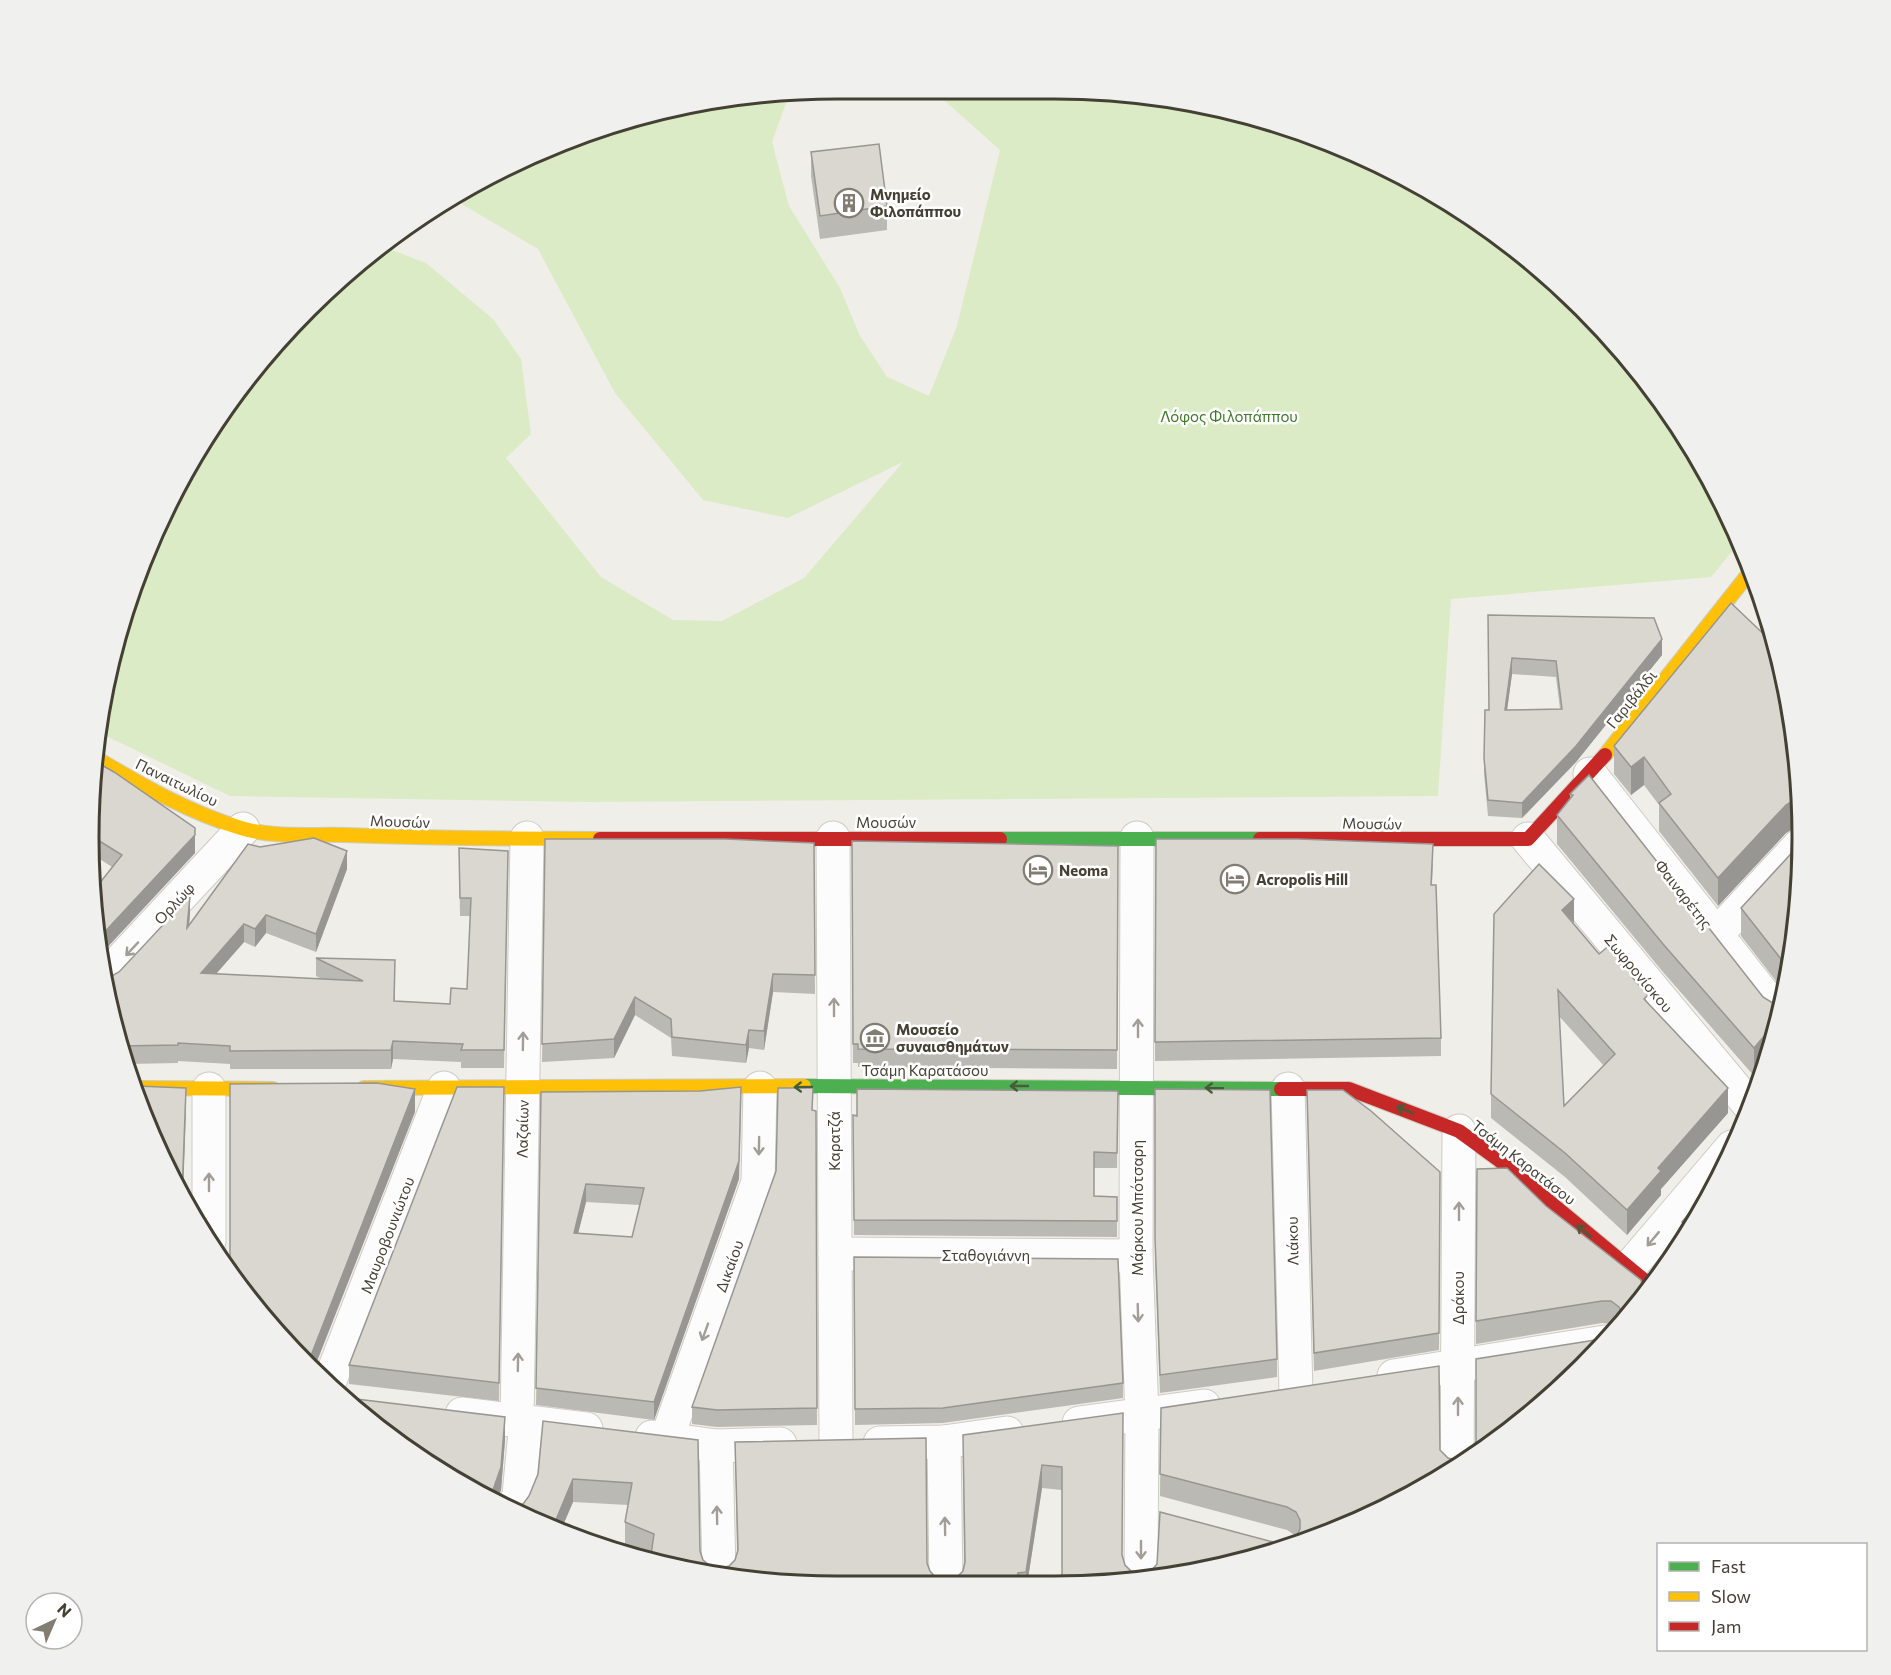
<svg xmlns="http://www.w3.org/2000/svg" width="1891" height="1675" font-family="Commissioner,sans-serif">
<rect width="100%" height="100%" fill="#f0eee8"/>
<!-- green -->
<path fill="#daebc6" d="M917 89 1102 90 1199 103 1295 128 1428 189 1548 275 1648 381 1725 506 1739 543 1711 577 1451 599 1438 796 589 802 230 796 100 733 103 692 146 551 243 382 344 274 384 247 426 263 493 319 521 359 531 434 506 458 601 577 673 620 722 621 804 578 903 462 788 518 703 500 615 393 538 249 455 200 506 166 644 114 792 95 787 100 772 142 789 206 840 288 859 334 887 377 929 396 957 326 1000 150 936 93Z"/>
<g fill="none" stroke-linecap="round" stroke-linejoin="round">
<!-- street casing -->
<g stroke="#cecbc5" stroke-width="35">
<g id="street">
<path d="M1590 774 1778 1013"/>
<path d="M833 838 836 1443"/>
<path d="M1137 838 1136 1256 1142 1415 1141 1578"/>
<path d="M1528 839 1750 1106"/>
<path d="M1716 935 1799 846"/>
<path d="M105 977 243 829"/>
<path d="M209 1089V1241"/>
<path d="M1288 1089 1296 1393"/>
<path d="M835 1254 1136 1256"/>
<path d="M1629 1268 1732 1147"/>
<path d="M1394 1376 1605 1342"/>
<path d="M329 1383 444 1088"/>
<path d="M462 1414 586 1429"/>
<path d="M517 1420 527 838"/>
<path d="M1079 1423 1204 1406"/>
<path d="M652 1437 716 1446 780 1444"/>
<path d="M667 1438 758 1182 760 1088"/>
<path d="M944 1442 946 1585"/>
<path d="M880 1443 944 1442 1007 1433"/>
<path d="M716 1446 719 1573"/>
<path d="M1457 1464 1459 1131"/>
<path d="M512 1511 519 1495 526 1421"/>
</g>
</g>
<!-- fast casing -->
<g stroke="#cfccbf" stroke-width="16">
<g id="fast">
<path d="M1000 839H1260"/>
<path d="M804 1086 1281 1089"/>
</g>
</g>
<!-- slow casing -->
<g stroke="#cfccbf" stroke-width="16">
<g id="slow">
<path d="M1605 755 1750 572"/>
<path d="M98 759C143 786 190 813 241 828 273 838 312 834 345 835 430 838 515 839 600 839"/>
<path d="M142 1088 273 1089"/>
<path d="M364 1088 804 1086"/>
</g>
</g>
<!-- jam casing -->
<g stroke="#cfccbf" stroke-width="16">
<g id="jam">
<path d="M600 839H1000"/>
<path d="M1260 839H1528L1605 755"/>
<path d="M1281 1089H1349L1459 1131 1499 1160 1650 1285"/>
</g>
</g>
<!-- street -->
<use href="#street" stroke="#fdfcfc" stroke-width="33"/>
<!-- fast -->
<use href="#fast" stroke="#4caf50" stroke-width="14"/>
<!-- slow -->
<use href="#slow" stroke="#ffc107" stroke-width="14"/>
<!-- jam -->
<use href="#jam" stroke="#c62828" stroke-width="14"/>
</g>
<!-- wall -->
<g fill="#bbb9b3" fill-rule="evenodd">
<path d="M811 152 887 206V230L820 239 811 176Z"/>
<path d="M1757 592 1766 613 1757 604Z"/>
<path d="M1488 615 1662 655 1576 762 1522 818 1488 816 1484 774 1485 710H1489ZM1512 674 1556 677 1560 709 1507 710Z"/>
<path d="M1614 746 1801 788 1800 828H1794L1786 833 1718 906 1659 831V805L1644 785 1631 795 1614 774Z"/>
<path d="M98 763 195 846V853L101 954 91 894 112 867 92 854Z"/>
<path d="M1589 775 1767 1061 1754 1076 1663 972 1557 844V815L1570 799V794Z"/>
<path d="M545 839 814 843 815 994 773 992 764 1050 749 1048 746 1063 672 1056 671 1038 635 1015 614 1058 542 1062Z"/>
<path d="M852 841 1118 846 1117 1069 858 1067V1063H853Z"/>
<path d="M459 848 508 851 504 1068H461V1062L393 1059 391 1069H230V1064L178 1061V1063L128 1064 114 1032 110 977 119 972 190 914 189 926 347 869 316 952 266 933 255 947 244 942 216 974 321 979 316 976V958L395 960V1001L450 1004 467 989 471 916H460Z"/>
<path d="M1433 863 1432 885 1441 1038V1056L1155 1061V1042Z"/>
<path d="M1741 908 1796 935 1783 990 1741 936Z"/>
<path d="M1573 923 1599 954 1636 981 1648 1003 1728 1113 1661 1189V1195L1627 1235 1565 1177 1491 1118V1094ZM1559 1016 1604 1066 1564 1106Z"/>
<path d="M504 1087 499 1401 349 1384V1365Z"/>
<path d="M1155 1089 1277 1359V1377L1160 1393 1155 1256Z"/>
<path d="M1307 1090 1440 1172 1439 1350 1314 1371Z"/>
<path d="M1118 1091 1117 1168H1094V1196L1117 1197V1237L854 1235 853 1115Z"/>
<path d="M541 1092 739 1179 654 1420 536 1405ZM586 1202 640 1205 632 1237 578 1233Z"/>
<path d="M813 1110 816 1111 817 1425 717 1427 692 1424V1407Z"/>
<path d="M1546 1206 1643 1295 1618 1329 1611 1324 1602 1323 1476 1344V1321Z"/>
<path d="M1702 1212 1682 1240V1222Z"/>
<path d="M854 1257 1123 1383V1398L943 1423 855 1425Z"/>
<path d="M1608 1338 1510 1432 1385 1509 1248 1561 1102 1585 1062 1490 1042 1488 1027 1585H788L651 1556 625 1545V1522L628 1505 573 1502 561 1530 507 1509 348 1398 505 1440 501 1490 497 1500 505 1506 513 1507 523 1504 529 1496 538 1474 698 1440 700 1551 703 1560 710 1566 719 1569 729 1566 735 1560 737 1552 735 1442 927 1563 930 1571 936 1578 946 1581 956 1578 963 1571 964 1563 963 1435 1123 1413 1122 1556 1125 1565 1131 1571 1140 1574 1277 1543H1286L1295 1539 1296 1536 1287 1530 1160 1496 1161 1408 1440 1450 1448 1458 1456 1460 1466 1458Z"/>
</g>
<!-- shaded-wall -->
<g fill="#989692">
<path d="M1662 639V655L1576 762 1522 818V803Z"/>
<path d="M1512 658V674L1505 725V710Z"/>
<path d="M1644 757V785L1631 795V767Z"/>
<path d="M1794 800V828L1786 833 1718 906V878L1786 805Z"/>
<path d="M195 828V853L101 954 99 938Z"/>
<path d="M347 851V869L316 952V934Z"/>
<path d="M190 896V914L187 946V928Z"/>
<path d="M1574 899V923L1562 910Z"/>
<path d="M266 915V933L255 947V929Z"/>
<path d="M244 924V942L201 991V973Z"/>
<path d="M773 974V992L764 1050V1031Z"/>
<path d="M635 997V1015L614 1058V1039Z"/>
<path d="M1776 1022 1767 1061 1754 1076V1048Z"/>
<path d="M749 1030V1048L746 1063V1045Z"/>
<path d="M393 1041V1059L391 1069V1050Z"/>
<path d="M186 1088V1111L183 1197 182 1195Z"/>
<path d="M1728 1088V1113L1661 1189V1195L1627 1235V1210L1658 1168Z"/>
<path d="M415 1089V1112L314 1369 310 1365 312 1353Z"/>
<path d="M741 1105 739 1179 654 1420V1402Z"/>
<path d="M586 1184V1202L574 1250V1233Z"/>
<path d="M1643 1289V1295L1637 1303V1298Z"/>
<path d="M505 1417V1440L501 1490 496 1503 493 1490Z"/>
<path d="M1042 1465V1488L1027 1585H1026V1572Z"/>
<path d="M573 1479V1502L561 1530 553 1527Z"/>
<path d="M1018 1573V1585H1015Z"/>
</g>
<!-- building -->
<g fill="#d9d7d0" stroke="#989692" stroke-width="1.5" fill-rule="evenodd">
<path d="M879 144 887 206 820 216 811 152Z"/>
<path d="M1731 603 1772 642H1776L1777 643 1801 788 1800 800H1794L1786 805 1718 878 1659 803 1671 794 1644 757 1631 767 1614 746Z"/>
<path d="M1488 615 1654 618 1662 639 1576 746 1522 803 1488 800 1484 758 1485 710H1489ZM1512 658 1556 661 1562 709 1505 710Z"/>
<path d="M98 763 114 772 195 828V835L99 938 91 894 122 855 93 837Z"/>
<path d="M1589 775 1763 997 1771 1002 1780 1003 1776 1022 1754 1048 1663 944 1557 815 1573 795 1570 794Z"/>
<path d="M314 838 347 851 316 934 266 915 255 929 244 924 201 973 363 981 316 958 395 960 394 1001 450 1004 451 988 467 989 471 898H460L459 848 508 851 504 1050H461L463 1044 393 1041 391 1050 230 1051V1046L178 1043V1045L120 1046 114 1032 105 977H110L119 972 190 896 187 928 248 844 260 847Z"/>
<path d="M545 839H726L814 843 815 975 773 974 764 1031 749 1030 746 1045 672 1037 671 1019 635 997 614 1039 542 1044Z"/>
<path d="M1156 839H1298L1433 844 1431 885H1436L1441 1038 1155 1042Z"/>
<path d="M852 841 1118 846 1117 1050 858 1049V1044H853Z"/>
<path d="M1799 845 1796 935 1788 968 1741 908Z"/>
<path d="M1539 864 1574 899 1562 910 1599 954 1611 944 1636 973 1632 977 1648 995 1644 999 1728 1088 1658 1168 1661 1171 1627 1210 1565 1153 1491 1094 1494 914ZM1558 990 1615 1054 1564 1106Z"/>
<path d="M377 1083 415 1089 312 1353 310 1362 312 1367 274 1331 230 1269V1084Z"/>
<path d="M137 1086 186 1088 182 1195Z"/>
<path d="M457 1087H504L499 1383 349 1365Z"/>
<path d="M741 1087 739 1161 654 1402 536 1388 541 1092 700 1091ZM586 1184 644 1188 632 1237 574 1233Z"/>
<path d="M778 1088H813L812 1110 816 1111 817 1408 717 1410 692 1407 776 1171Z"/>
<path d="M857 1089 1118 1091 1117 1153 1094 1152V1196L1117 1197V1221L854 1220 853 1115 857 1116Z"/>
<path d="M1155 1089 1270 1090 1277 1359 1160 1375 1155 1238Z"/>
<path d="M1307 1090H1343L1371 1111 1440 1172 1439 1333 1314 1353Z"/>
<path d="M1507 1168 1546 1206 1641 1280 1643 1289 1637 1298 1638 1302 1623 1323 1624 1317 1619 1307 1611 1301H1602L1476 1321 1477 1169Z"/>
<path d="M1718 1178 1702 1212 1690 1229 1682 1222Z"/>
<path d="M854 1257 1118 1259 1123 1383 943 1408 855 1409Z"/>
<path d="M1612 1336 1510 1432 1385 1509 1248 1561 1102 1585H1062V1467L1042 1465 1026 1572 1018 1573 1015 1585H788L650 1562 654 1534 625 1522 632 1483 573 1479 553 1527 507 1509 382 1432 343 1396 348 1398 505 1417 501 1467 493 1490 497 1500 505 1506 513 1507 523 1504 529 1496 538 1474 543 1421 698 1440 700 1551 703 1560 710 1566 719 1569 729 1566 735 1560 738 1550 735 1442 926 1438 927 1563 930 1571 936 1578 946 1581 956 1578 963 1571 965 1562 963 1435 1123 1413 1122 1555 1125 1565 1131 1571 1140 1574 1151 1571 1157 1564 1160 1512 1277 1543H1286L1295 1539 1300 1529V1520L1296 1512 1287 1507 1160 1474 1161 1408 1439 1366 1440 1450 1448 1458 1456 1460 1466 1458 1473 1451 1476 1441V1359L1608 1338Z"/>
<path d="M324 1378 332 1379 336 1389Z"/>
</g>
<!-- one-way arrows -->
<defs><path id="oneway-shaft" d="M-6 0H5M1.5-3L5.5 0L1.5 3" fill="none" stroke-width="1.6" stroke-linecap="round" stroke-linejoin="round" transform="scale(1.5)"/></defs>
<g stroke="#a19e98">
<use href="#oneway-shaft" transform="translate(132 949) rotate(133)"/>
<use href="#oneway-shaft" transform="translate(834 1007) rotate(-90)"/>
<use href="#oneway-shaft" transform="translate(1138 1028) rotate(-90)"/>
<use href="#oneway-shaft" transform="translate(523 1041) rotate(-89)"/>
<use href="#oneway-shaft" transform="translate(759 1146) rotate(91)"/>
<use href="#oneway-shaft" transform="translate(209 1182) rotate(-90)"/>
<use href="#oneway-shaft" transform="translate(1459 1211) rotate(-90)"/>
<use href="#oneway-shaft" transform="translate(1653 1239) rotate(130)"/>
<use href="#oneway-shaft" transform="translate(1138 1313) rotate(88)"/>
<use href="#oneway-shaft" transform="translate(705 1332) rotate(110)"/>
<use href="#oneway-shaft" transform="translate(518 1362) rotate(-89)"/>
<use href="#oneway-shaft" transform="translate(1458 1406) rotate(-90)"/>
<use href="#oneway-shaft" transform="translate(717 1515) rotate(-91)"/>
<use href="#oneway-shaft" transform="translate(945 1526) rotate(-91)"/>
<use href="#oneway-shaft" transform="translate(1141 1550) rotate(90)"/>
</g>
<g stroke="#475c3b">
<use href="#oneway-shaft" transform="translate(1019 1086) rotate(-180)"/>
<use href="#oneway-shaft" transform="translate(803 1087) rotate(179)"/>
<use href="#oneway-shaft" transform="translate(1214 1088) rotate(-179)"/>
<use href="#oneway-shaft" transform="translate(1405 1110) rotate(-158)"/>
<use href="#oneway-shaft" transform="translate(1584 1231) rotate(-140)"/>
</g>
<!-- icons -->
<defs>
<g id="building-ring" transform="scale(1.5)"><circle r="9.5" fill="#fff" stroke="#817d73" stroke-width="1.5"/><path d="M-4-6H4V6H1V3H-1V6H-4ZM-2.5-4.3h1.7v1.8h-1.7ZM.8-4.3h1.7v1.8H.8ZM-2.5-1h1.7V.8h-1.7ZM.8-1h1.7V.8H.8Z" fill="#817d73"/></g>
<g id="hotel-ring" transform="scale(1.5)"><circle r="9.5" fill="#fff" stroke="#817d73" stroke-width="1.5"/><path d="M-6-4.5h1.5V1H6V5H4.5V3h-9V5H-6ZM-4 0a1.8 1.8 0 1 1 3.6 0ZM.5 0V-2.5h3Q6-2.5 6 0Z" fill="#817d73"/></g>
<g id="museum-ring" transform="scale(1.5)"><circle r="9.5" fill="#fff" stroke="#817d73" stroke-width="1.5"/><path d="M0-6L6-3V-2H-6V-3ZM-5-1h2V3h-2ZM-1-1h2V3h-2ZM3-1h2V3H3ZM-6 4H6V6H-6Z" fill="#817d73"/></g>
</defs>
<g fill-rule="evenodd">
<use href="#building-ring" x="849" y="203"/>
<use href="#hotel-ring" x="1038" y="870"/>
<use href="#hotel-ring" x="1235" y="879"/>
<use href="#museum-ring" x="875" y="1038"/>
</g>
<g text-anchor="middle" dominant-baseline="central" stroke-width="5" stroke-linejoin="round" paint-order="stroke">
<!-- poi labels -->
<g font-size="15" font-weight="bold" fill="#454034" stroke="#fff" text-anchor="start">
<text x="870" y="194">Μνημείο<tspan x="870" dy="17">Φιλοπάππου</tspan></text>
<text x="1059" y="870">Neoma</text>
<text x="1256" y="879">Acropolis Hill</text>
<text x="896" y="1029">Μουσείο<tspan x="896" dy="17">συναισθημάτων</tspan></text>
</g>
<!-- park labels -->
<g font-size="15" fill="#3f7925" stroke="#fff">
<text x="1229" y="416">Λόφος Φιλοπάππου</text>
</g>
<!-- street labels -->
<g font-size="15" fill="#454034" stroke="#fff">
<text transform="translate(1631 699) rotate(-51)">Γαριβάλδι</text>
<text transform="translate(177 782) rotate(26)">Παναιτωλίου</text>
<text transform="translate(400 821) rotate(2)">Μουσών</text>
<text x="886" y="822">Μουσών</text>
<text transform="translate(1372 823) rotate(1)">Μουσών</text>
<text transform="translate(1684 894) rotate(52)">Φαιναρέτης</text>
<text transform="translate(174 903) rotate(-47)">Ορλώφ</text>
<text transform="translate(1639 973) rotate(50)">Σωφρονίσκου</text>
<text x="925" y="1070">Τσάμη Καρατάσου</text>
<text transform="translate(522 1129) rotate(-89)">Λαζαίων</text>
<text transform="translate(834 1141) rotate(-90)">Καρατζά</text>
<text transform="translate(1524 1162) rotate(38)">Τσάμη Καρατάσου</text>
<text transform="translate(1137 1208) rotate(-90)">Μάρκου Μπότσαρη</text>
<text transform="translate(387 1235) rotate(-69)">Μαυροβουνιώτου</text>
<text transform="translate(1292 1241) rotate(-91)">Λιάκου</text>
<text x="986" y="1255">Σταθογιάννη</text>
<text transform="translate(729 1266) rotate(-70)">Δικαίου</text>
<text transform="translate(1458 1298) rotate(-90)">Δράκου</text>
</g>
</g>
<!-- crop -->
<path d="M0 0H1891V1675H0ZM837 99H1054A738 738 0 0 1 1792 837V838A738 738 0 0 1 1054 1576H837A738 738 0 0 1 99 838V837A738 738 0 0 1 837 99Z" fill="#f0f0ef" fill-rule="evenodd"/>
<path fill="none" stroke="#454034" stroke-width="3" d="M837 99H1054A738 738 0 0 1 1792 837V838A738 738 0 0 1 1054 1576H837A738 738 0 0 1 99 838V837A738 738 0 0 1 837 99Z"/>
<!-- legend -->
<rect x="1657" y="1543" width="210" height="108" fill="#ffffff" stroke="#b5b3ae" stroke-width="1.5"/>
<rect x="1669" y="1562" width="30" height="9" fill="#4caf50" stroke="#b5b3ae" stroke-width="1.5"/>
<text x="1711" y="1573" font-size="18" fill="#454034">Fast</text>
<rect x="1669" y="1592" width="30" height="9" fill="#ffc107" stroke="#b5b3ae" stroke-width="1.5"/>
<text x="1711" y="1603" font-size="18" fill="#454034">Slow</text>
<rect x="1669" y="1622" width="30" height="9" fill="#c62828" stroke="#b5b3ae" stroke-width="1.5"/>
<text x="1711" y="1633" font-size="18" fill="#454034">Jam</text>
<!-- north arrow -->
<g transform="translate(54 1621) rotate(44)"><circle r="28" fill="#ffffff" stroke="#b5b3ae" stroke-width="1.5"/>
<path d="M0-4.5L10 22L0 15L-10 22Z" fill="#817d73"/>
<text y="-9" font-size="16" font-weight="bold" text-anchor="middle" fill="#454034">N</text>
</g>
</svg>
